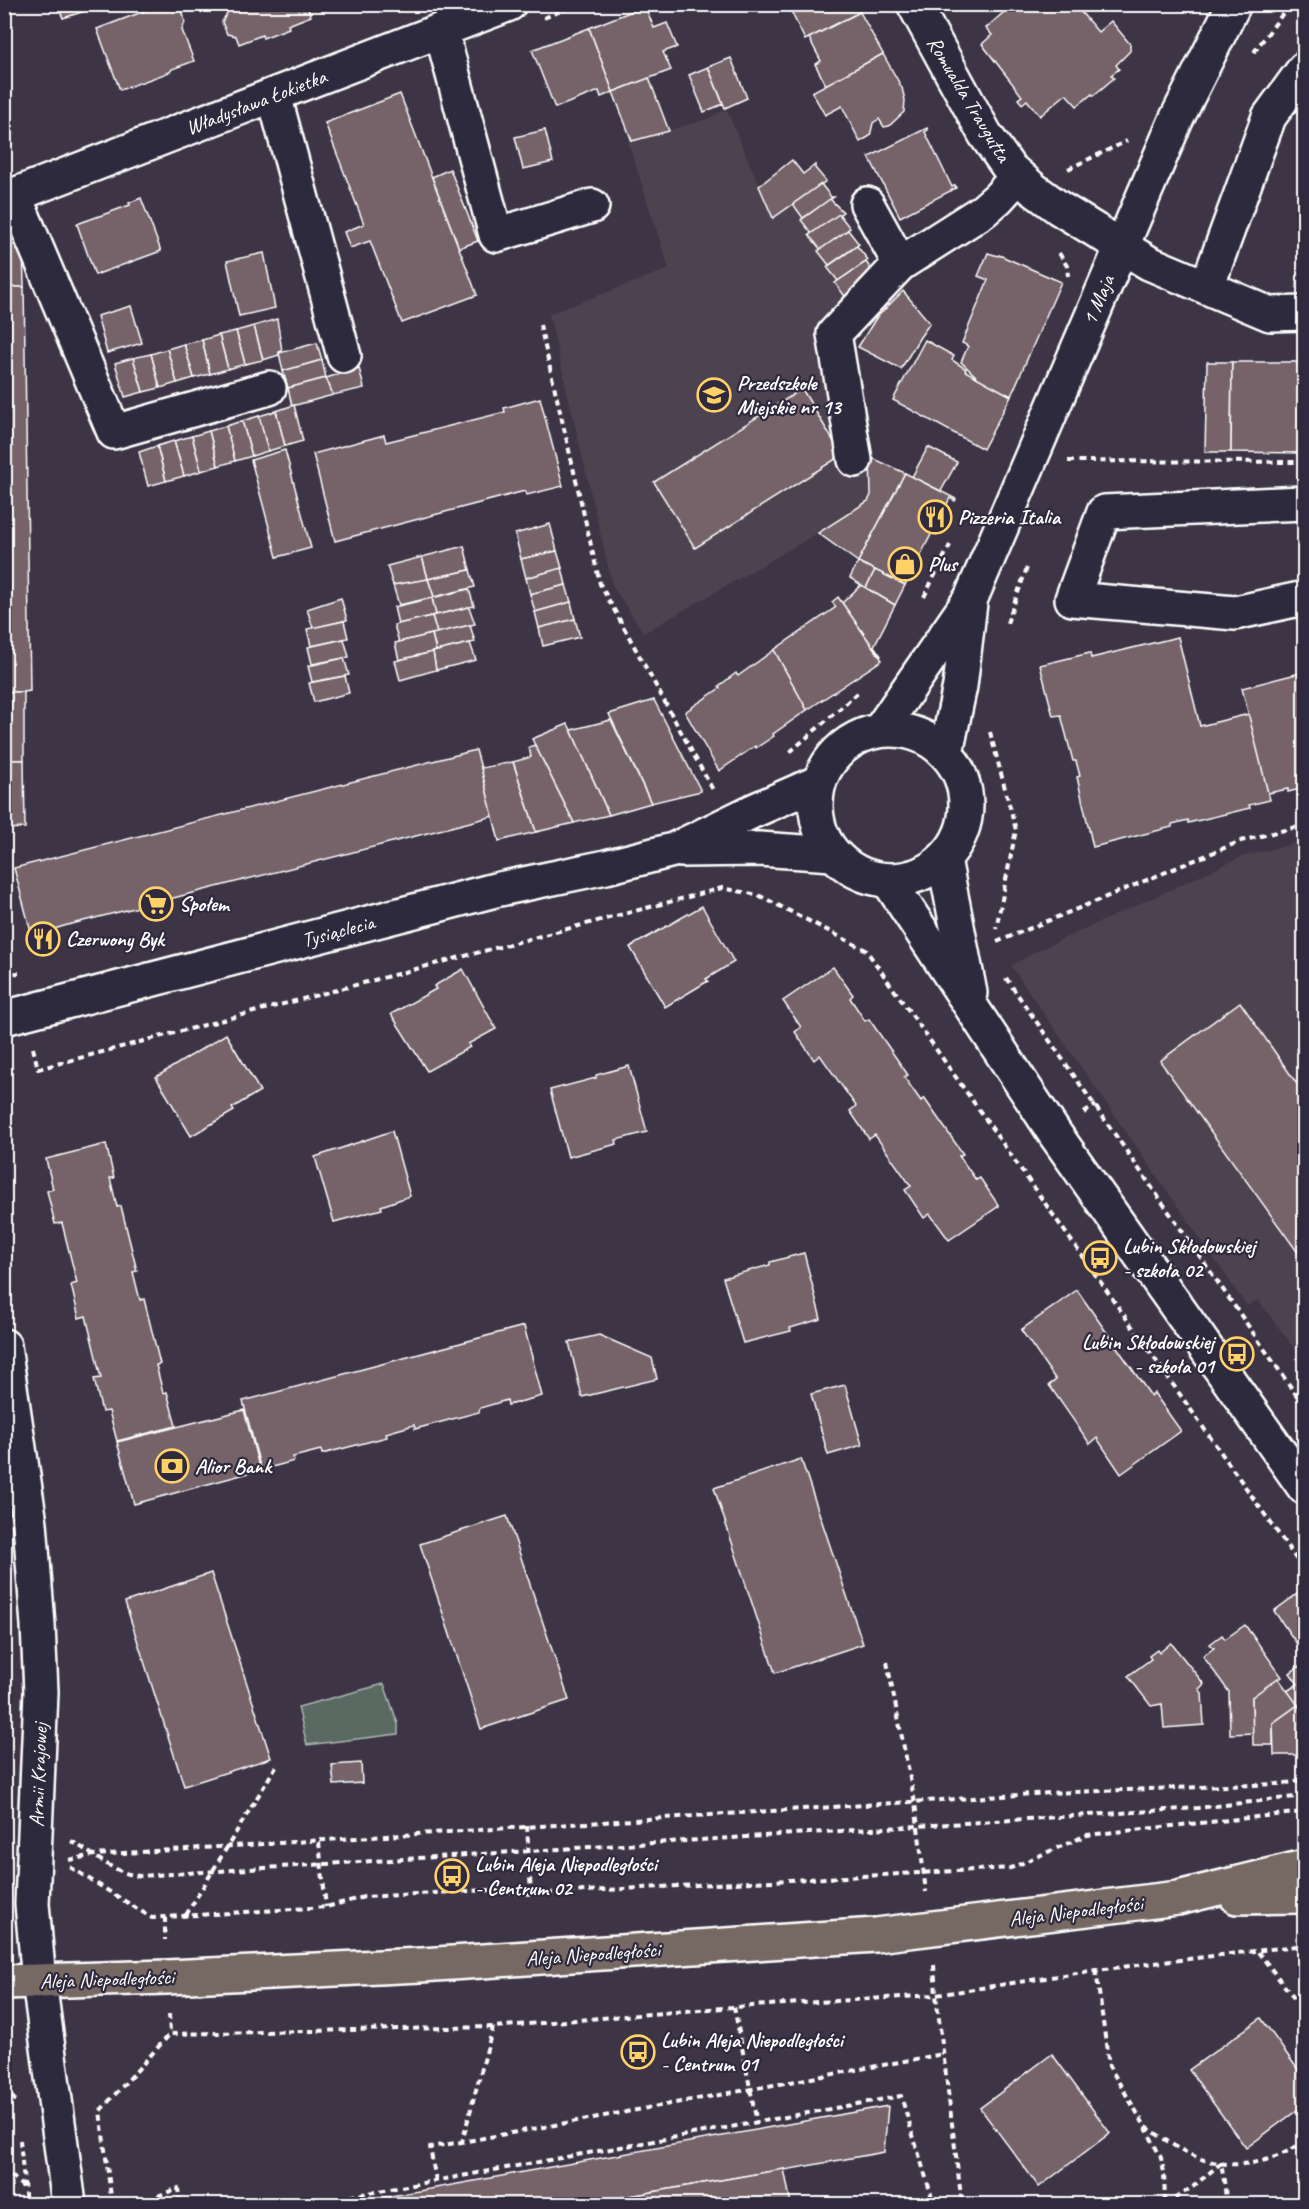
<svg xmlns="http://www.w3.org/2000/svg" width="1309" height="2209" font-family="Caveat,sans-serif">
<rect width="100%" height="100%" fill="#3d3546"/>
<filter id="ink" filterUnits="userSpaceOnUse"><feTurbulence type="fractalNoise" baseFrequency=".0167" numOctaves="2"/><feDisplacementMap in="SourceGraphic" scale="12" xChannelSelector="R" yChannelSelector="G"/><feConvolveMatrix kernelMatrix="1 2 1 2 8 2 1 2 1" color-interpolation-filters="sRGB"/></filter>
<g filter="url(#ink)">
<!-- built -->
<g fill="#4e4350">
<path d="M726 109 773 217 793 204 803 218 801 220 812 234 810 235 821 250 819 252 829 265 827 268 838 281 835 284 850 302 852 334 870 457 871 495 868 501 818 533 644 633 613 587 549 314 669 269 628 141 705 120Z"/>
<path d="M1304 841V1361L1258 1300 1247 1306 1011 966 1037 951 1241 857Z"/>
</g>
<!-- green -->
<path fill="#5a6b63" stroke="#acb5b1" stroke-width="1.5" d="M384 1684 398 1724V1734L307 1745 298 1707Z"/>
<!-- building -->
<g fill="#756369" stroke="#fff" stroke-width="1.5">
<path d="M57 4H83L85 11 63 18Z"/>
<path d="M163 4H173L183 13 185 22 182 30 194 61 172 69 170 72 120 90 97 29Z"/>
<path d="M224 4H306L311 16 288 25 289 28 263 38 262 35 239 44 236 36 227 34 222 22 227 13Z"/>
<path d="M856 4 860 12 805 40 788 5Z"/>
<path d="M1013 4H1074L1098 32 1111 21 1130 44V51L1116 65 1119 69 1111 75 1114 78 1093 96 1092 94 1077 106 1066 94 1040 116 1027 100 1022 104 1018 99 1022 96 982 44 992 35 986 28Z"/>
<path d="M645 6 654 28 667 23 677 47 663 52 671 70 613 92 589 28Z"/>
<path d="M860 12 883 54 826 85 815 64 821 61 809 38Z"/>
<path d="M589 28 613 92 601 97 599 91 555 108 532 50Z"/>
<path d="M883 54 902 88 905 100 904 112 889 126 884 127 879 119 873 123 870 136 860 142 842 106 825 115 812 92Z"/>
<path d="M731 58 747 98 725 108 708 67Z"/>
<path d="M708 67 723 104 704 112 689 75Z"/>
<path d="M649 78 669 131 632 141 613 92Z"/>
<path d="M400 94 477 295 402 323 370 241 350 248 344 232 364 224 325 123Z"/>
<path d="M4 111 14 134 4 137Z"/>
<path d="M927 128 928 130 925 132 952 187 955 185 956 188 900 217 869 157Z"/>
<path d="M545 130 553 162 523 169 515 137Z"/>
<path d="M792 160 803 174 815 165V168L826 181 773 218 759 186Z"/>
<path d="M450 169 478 241 459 248 432 177Z"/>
<path d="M821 184 831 197H834L803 218 793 204Z"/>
<path d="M141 198 161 251 95 275 77 224 130 205 129 203Z"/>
<path d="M830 199 843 212 812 234 801 220Z"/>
<path d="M839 214 850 228 821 250 809 235Z"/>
<path d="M848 230 859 244 829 265 818 251Z"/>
<path d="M11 245H23L24 287H4V249L11 248Z"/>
<path d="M857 246 868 260 838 281 827 267Z"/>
<path d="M264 253 275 308 239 316 227 261Z"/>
<path d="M988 253 998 256 999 255 1061 282 1011 396 979 379 961 362 968 346 962 343 988 280 978 276Z"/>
<path d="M866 262 876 276 847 299 835 283Z"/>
<path d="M4 287H24L30 691 24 692H4Z"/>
<path d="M903 291 930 323 920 337 901 369 858 347 876 318Z"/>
<path d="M131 306 142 343 107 353 97 316Z"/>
<path d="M277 319 282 351 279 352V355L263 360 254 326Z"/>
<path d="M254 326 263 360 245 364 236 331Z"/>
<path d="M236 331 245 364 228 369 219 335Z"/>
<path d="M219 335 228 369 210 374 202 340Z"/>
<path d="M202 340 210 374 194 378 184 344Z"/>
<path d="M925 340 954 356 952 360 966 369 965 371 1011 396 983 449 893 400Z"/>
<path d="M317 343 322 360 283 371 279 353Z"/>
<path d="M184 344 194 378 177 383 167 349Z"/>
<path d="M167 349 177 383 160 388 151 354Z"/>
<path d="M151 354 160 388 143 392 133 358Z"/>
<path d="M133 358 143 392 125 397 115 363Z"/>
<path d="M322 360 326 378 288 388 283 371Z"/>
<path d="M1207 362H1232L1231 452H1205Z"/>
<path d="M1232 362H1304V453L1231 452Z"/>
<path d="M359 368 364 388 333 395 326 378Z"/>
<path d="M326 378 333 395 292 406 288 388Z"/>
<path d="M802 389 842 455 695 548 654 482Z"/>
<path d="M540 398 563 486 527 495 525 491 335 541 313 454 384 435 386 442 505 412 504 408Z"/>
<path d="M294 405 303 441 285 446 276 411Z"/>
<path d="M276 411 285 446 268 451 259 416Z"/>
<path d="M259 416 268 451 252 456 242 421Z"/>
<path d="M242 421 252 456 235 461 226 426Z"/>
<path d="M226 426 235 461 218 466 209 431Z"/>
<path d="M209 431 218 466 201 471 192 436Z"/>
<path d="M192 436 201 471 184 476 174 441Z"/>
<path d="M174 441 184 476 166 481 157 446Z"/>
<path d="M157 446 166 481 148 486 139 452Z"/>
<path d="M928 447 957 462 941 491 912 477Z"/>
<path d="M285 450 311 548 277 557 251 460Z"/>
<path d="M870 457 905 473 858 562 818 533 868 501 871 495Z"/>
<path d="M905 473 956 499 955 501 950 498 905 585 858 562Z"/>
<path d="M550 524 557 551 521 559 515 534Z"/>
<path d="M464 546 470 570 428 579 422 557Z"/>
<path d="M557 551 562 568 526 578 521 559Z"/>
<path d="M422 557 428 579 393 585 387 566Z"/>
<path d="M858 562 875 570 866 588 850 578Z"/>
<path d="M562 568 566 585 530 594 526 578Z"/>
<path d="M470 570 475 587 434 597 428 579Z"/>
<path d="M875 570 905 585 895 605 866 588Z"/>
<path d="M428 579 434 597 399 605 393 585Z"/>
<path d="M566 585 571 602 535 612 530 594Z"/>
<path d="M861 585 895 605 874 646 881 656 880 657 842 603Z"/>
<path d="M469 589 474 606 436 615 432 598Z"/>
<path d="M838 597 882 660 807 710 774 650 836 607 832 602Z"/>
<path d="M341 598 347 620 313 628 307 609Z"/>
<path d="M432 598 436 615 398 624 394 607Z"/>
<path d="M571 602 575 619 539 628 535 612Z"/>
<path d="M469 607 475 624 437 633 432 616Z"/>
<path d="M432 616 437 633 399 642 394 625Z"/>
<path d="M575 619 580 637 543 646 539 628Z"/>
<path d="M344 621 348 638 311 646 307 629Z"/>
<path d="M470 625 475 642 436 651 432 634Z"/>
<path d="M432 634 436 651 399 660 395 643Z"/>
<path d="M1178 637 1200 726 1249 714 1270 800 1249 805 1250 808 1188 823V820L1172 824V827L1093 847 1077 777 1080 776 1076 761H1073L1061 715 1053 716 1040 665 1090 653 1091 658Z"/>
<path d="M344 639 349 657 312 664 308 647Z"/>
<path d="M470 643 476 660 436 670 433 652Z"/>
<path d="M774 650 807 710 773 734 774 736 756 748 755 746 719 771 685 712 720 688 719 686 736 673 738 676Z"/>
<path d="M433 652 436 670 400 680 395 661Z"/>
<path d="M344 658 349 675 312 682 308 666Z"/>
<path d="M1304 672V788L1288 792V789L1268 793 1242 688Z"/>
<path d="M345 676 349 693 314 702 309 683Z"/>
<rect x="4" y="692" width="20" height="68"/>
<path d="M654 700 701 791 651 803 609 714Z"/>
<path d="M611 720 651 803 609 815 571 730Z"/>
<path d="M568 724 571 730 609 815 574 823 532 739Z"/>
<path d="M535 745 574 823 536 832 513 762 531 757 529 747Z"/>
<path d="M476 750 494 816 64 926 32 936 14 868Z"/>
<path d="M4 760H24L25 828 4 829Z"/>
<path d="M513 762 536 832 499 841 481 768Z"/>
<path d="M702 906 734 962 706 979 708 981 665 1007 630 947Z"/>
<path d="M833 967 853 995 850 998 865 1021 869 1019 908 1075 904 1077 921 1101 924 1098 963 1154 959 1156 976 1180 980 1178 999 1206 949 1240 930 1214 924 1218 905 1190 911 1186 875 1135 869 1139 850 1111 856 1106 820 1055 814 1060 795 1032 801 1027 783 1001Z"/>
<path d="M463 969 496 1029 468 1044 470 1047 427 1071 391 1014 436 989 434 986Z"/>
<path d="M1240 1002 1304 1094V1261L1160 1061Z"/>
<path d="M226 1034 260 1091 232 1108 234 1111 191 1136 156 1077Z"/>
<path d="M629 1066 647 1132 616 1140 617 1144 568 1157 550 1090 596 1078V1075Z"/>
<path d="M392 1131 410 1196 381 1206 382 1209 334 1222 315 1157Z"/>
<path d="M106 1144 114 1178H110L117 1207 121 1206 137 1271 133 1272 140 1300 144 1299 160 1364 156 1365 163 1393 167 1392 176 1426 117 1441 109 1411 102 1412 94 1379 101 1378 86 1316 79 1318 71 1285 77 1283 62 1223 55 1224 47 1191 53 1189 46 1159Z"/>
<path d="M804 1253 821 1319 790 1328 791 1331 743 1343 723 1278 770 1265V1262Z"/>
<path d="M1077 1290 1151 1396 1154 1393 1181 1431 1121 1474 1097 1438 1090 1444 1049 1385 1056 1380 1021 1330Z"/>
<path d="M524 1326 542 1396 508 1405 507 1400 480 1408 479 1412 415 1429 414 1425 386 1433 387 1437 322 1454 321 1450 293 1457 294 1461 261 1470 243 1401Z"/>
<path d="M599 1335 652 1358 657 1379 582 1397 569 1342Z"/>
<path d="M845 1385 862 1445 828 1455 811 1394Z"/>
<path d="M244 1410 260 1470 134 1504 117 1442Z"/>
<path d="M801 1459 863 1644 775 1673 714 1488Z"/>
<path d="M507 1516 569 1700 481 1729 420 1544Z"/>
<path d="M211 1573 271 1758 184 1786 125 1602Z"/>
<path d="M1304 1589V1654L1274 1611Z"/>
<path d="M1245 1625 1282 1677 1252 1697 1253 1733 1230 1734 1229 1692 1203 1656 1214 1648 1210 1644 1222 1635 1225 1639Z"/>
<path d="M1171 1643 1204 1684 1199 1689 1202 1693 1204 1725 1164 1728 1162 1704 1151 1706 1128 1676 1151 1659 1149 1656 1157 1650 1159 1653Z"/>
<path d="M1304 1663V1715L1287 1691 1298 1684 1290 1673Z"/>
<path d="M1278 1678 1298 1705 1273 1723V1745H1253L1252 1697Z"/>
<path d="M1298 1705 1304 1715V1762L1301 1755H1274L1273 1723Z"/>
<path d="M361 1763 362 1783 334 1785 332 1765Z"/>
<path d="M1261 2018 1304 2078V2105L1246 2148 1189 2070Z"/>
<path d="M1052 2054 1110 2133 1039 2187 980 2108Z"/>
<path d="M888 2106 884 2152 785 2170 784 2169 584 2204H347Z"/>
<path d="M784 2169 791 2204H584Z"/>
</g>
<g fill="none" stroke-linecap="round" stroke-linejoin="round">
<!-- minor casing -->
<g stroke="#fff" stroke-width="38">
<g id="minor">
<path d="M914 4 985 134 1009 168 1033 189 1059 208 1149 263 1270 314 1304 313"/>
<path d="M441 30 496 235 592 206"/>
<path d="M274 95 344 356"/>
<path d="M14 195 114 432 269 388"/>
<path d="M4 199 509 4"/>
<path d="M867 204 900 264"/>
<path d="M1207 287 1269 117 1304 69"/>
<path d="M855 460 834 334 900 264 983 211 998 198 1018 176"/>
<path d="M1304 503 1104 512 1072 599 1235 613 1304 598"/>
<circle cx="891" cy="805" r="75"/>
<path d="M880 730 971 598 1176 120 1234 4"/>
<path d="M946 753 960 686 970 603"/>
<path d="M681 850 759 849 833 854"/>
<path d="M944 859 970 993"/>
<path d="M888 880 1055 1134 1304 1487"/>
<path d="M4 1018 495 890 606 867 673 850 753 811 819 782"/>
<path d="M4 1346 30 1523 38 1625 41 1692 32 1904 39 1981 69 2204"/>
</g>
</g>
<!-- major casing -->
<g stroke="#fff" stroke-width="38">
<g id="major">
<path d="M1237 1897 1304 1896"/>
<path d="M4 1982 167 1977 421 1965 876 1935 1178 1898 1304 1867"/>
</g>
</g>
<!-- path -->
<g stroke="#fff" stroke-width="4" stroke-dasharray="6 4.5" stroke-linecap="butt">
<path d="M544 18 578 4"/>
<path d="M1254 52 1290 4"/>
<path d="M1068 169 1127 141"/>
<path d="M1059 253 1067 266 1068 276"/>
<path d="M540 325 600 584 713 790"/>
<path d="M1068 461 1304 462"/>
<path d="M924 597 950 545"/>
<path d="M1007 623 1028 565"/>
<path d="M990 732 1016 830 996 929"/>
<path d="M790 752 859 692"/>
<path d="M997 942 1241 841 1304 825"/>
<path d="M4 974 19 973"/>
<path d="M1006 978 1304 1406"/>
<path d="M33 1048 38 1069 722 888 758 895 866 950 1304 1570"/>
<path d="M1084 1113 1096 1105"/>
<path d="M887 1662 915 1803 926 1892"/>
<path d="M527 1826 531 1894"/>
<path d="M71 1841C93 1853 114 1874 140 1876L1198 1808 1304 1796"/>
<path d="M319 1842 326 1907"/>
<path d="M69 1860 94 1855 1049 1793 1277 1784 1304 1781"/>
<path d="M70 1867 152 1918 165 1917 326 1907 364 1897 488 1890 531 1894 1011 1868 1087 1835 1304 1812"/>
<path d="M186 1915 278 1763"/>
<path d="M165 1917V1940"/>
<path d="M1258 1952 1304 2011"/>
<path d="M934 1965 936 1995 962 2204"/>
<path d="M1096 1970 1109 2066 1145 2126 1161 2158 1164 2172 1165 2204"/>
<path d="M734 2007 757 2123"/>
<path d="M169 2014 170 2034"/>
<path d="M493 2027 462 2142 943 2054"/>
<path d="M4 2089 17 2102"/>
<path d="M4 2099 16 2100"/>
<path d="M1146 2127C1162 2137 1177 2149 1194 2156 1230 2172 1274 2164 1304 2141"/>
<path d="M20 2140 26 2204"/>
<path d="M4 2168 23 2187"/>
<path d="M436 2181 430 2147 462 2142"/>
<path d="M112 2204 100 2111 170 2034 493 2027 734 2007 936 1995 1096 1970 1304 1945"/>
<path d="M138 2204 178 2188 180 2204"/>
<path d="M308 2204 901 2096 934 2204"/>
<path d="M1166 2204 1194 2186 1221 2163 1225 2187 1226 2204"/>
</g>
<!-- minor -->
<use href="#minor" stroke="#2f2a3d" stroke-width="33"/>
<!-- major -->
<use href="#major" stroke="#766964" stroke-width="33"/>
</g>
</g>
<!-- icons -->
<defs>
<g id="school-ring" transform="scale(1.725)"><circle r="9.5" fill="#2f2a3d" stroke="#ffd166" stroke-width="1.5"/><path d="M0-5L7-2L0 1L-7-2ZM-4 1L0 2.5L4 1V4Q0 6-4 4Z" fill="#ffd166"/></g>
<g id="restaurant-ring" transform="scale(1.725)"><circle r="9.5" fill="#2f2a3d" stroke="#ffd166" stroke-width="1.5"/><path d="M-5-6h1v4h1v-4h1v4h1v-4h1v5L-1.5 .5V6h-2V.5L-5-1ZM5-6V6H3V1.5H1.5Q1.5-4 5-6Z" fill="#ffd166"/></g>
<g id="shop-ring" transform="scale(1.725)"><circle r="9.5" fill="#2f2a3d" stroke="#ffd166" stroke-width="1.5"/><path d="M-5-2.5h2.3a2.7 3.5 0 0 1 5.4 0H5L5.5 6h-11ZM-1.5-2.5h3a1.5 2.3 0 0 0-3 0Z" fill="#ffd166"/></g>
<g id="supermarket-ring" transform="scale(1.725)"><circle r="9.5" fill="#2f2a3d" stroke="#ffd166" stroke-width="1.5"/><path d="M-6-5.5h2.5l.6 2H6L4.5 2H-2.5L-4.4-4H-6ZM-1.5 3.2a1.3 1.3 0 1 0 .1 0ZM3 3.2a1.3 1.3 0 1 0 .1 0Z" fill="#ffd166"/></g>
<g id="bus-ring" transform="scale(1.725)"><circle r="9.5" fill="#2f2a3d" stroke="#ffd166" stroke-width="1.5"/><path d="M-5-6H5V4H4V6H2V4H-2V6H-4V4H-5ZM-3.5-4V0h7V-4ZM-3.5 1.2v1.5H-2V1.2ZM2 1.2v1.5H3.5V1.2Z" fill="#ffd166"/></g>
<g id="bank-ring" transform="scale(1.725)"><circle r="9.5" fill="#2f2a3d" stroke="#ffd166" stroke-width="1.5"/><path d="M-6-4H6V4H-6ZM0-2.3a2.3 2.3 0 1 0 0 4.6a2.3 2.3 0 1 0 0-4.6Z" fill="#ffd166"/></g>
</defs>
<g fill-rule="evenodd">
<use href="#school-ring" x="714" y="395"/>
<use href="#restaurant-ring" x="935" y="517"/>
<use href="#shop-ring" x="905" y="564"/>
<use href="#supermarket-ring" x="156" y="904"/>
<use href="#restaurant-ring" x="43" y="939"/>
<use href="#bus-ring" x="1100" y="1258"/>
<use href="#bus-ring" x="1237" y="1354"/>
<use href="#bank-ring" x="172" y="1466"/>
<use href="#bus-ring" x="452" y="1876"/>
<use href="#bus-ring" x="638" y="2052"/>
</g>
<g text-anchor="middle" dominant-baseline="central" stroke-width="4.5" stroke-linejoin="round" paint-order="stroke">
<!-- street labels -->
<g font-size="21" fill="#fff" stroke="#2f2a3d">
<text transform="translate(969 99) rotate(59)">Romualda Traugutta</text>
<text transform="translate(256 102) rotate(-21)">Władysława Łokietka</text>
<text transform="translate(1098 300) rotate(-67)">1 Maja</text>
<text transform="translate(338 931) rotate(-15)">Tysiąclecia</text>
<text transform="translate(38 1775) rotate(-88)">Armii Krajowej</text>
<text transform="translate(1076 1911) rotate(-7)">Aleja Niepodległości</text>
<text transform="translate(593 1954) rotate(-4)">Aleja Niepodległości</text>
<text transform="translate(107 1979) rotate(-2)">Aleja Niepodległości</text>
</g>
<!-- poi labels -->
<g font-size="21" font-weight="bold" fill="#fff" stroke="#2f2a3d" text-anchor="start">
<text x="737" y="383">Przedszkole<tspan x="737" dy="24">Miejskie nr 13</tspan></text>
<text x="958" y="517">Pizzeria Italia</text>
<text x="928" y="564">Plus</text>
<text x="179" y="904">Społem</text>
<text x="66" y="939">Czerwony Byk</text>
<text x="1123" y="1246">Lubin Skłodowskiej<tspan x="1123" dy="24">- szkoła 02</tspan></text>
<text x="1214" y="1342" text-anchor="end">Lubin Skłodowskiej<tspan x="1214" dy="24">- szkoła 01</tspan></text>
<text x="195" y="1466">Alior Bank</text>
<text x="475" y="1864">Lubin Aleja Niepodległości<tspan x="475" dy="24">- Centrum 02</tspan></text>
<text x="661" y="2040">Lubin Aleja Niepodległości<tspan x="661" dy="24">- Centrum 01</tspan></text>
</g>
</g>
<!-- margin -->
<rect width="1309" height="2209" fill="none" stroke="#2f2a3d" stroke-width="24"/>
<rect x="12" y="12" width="1285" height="2185" fill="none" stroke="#fff" stroke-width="2" filter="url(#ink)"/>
</svg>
